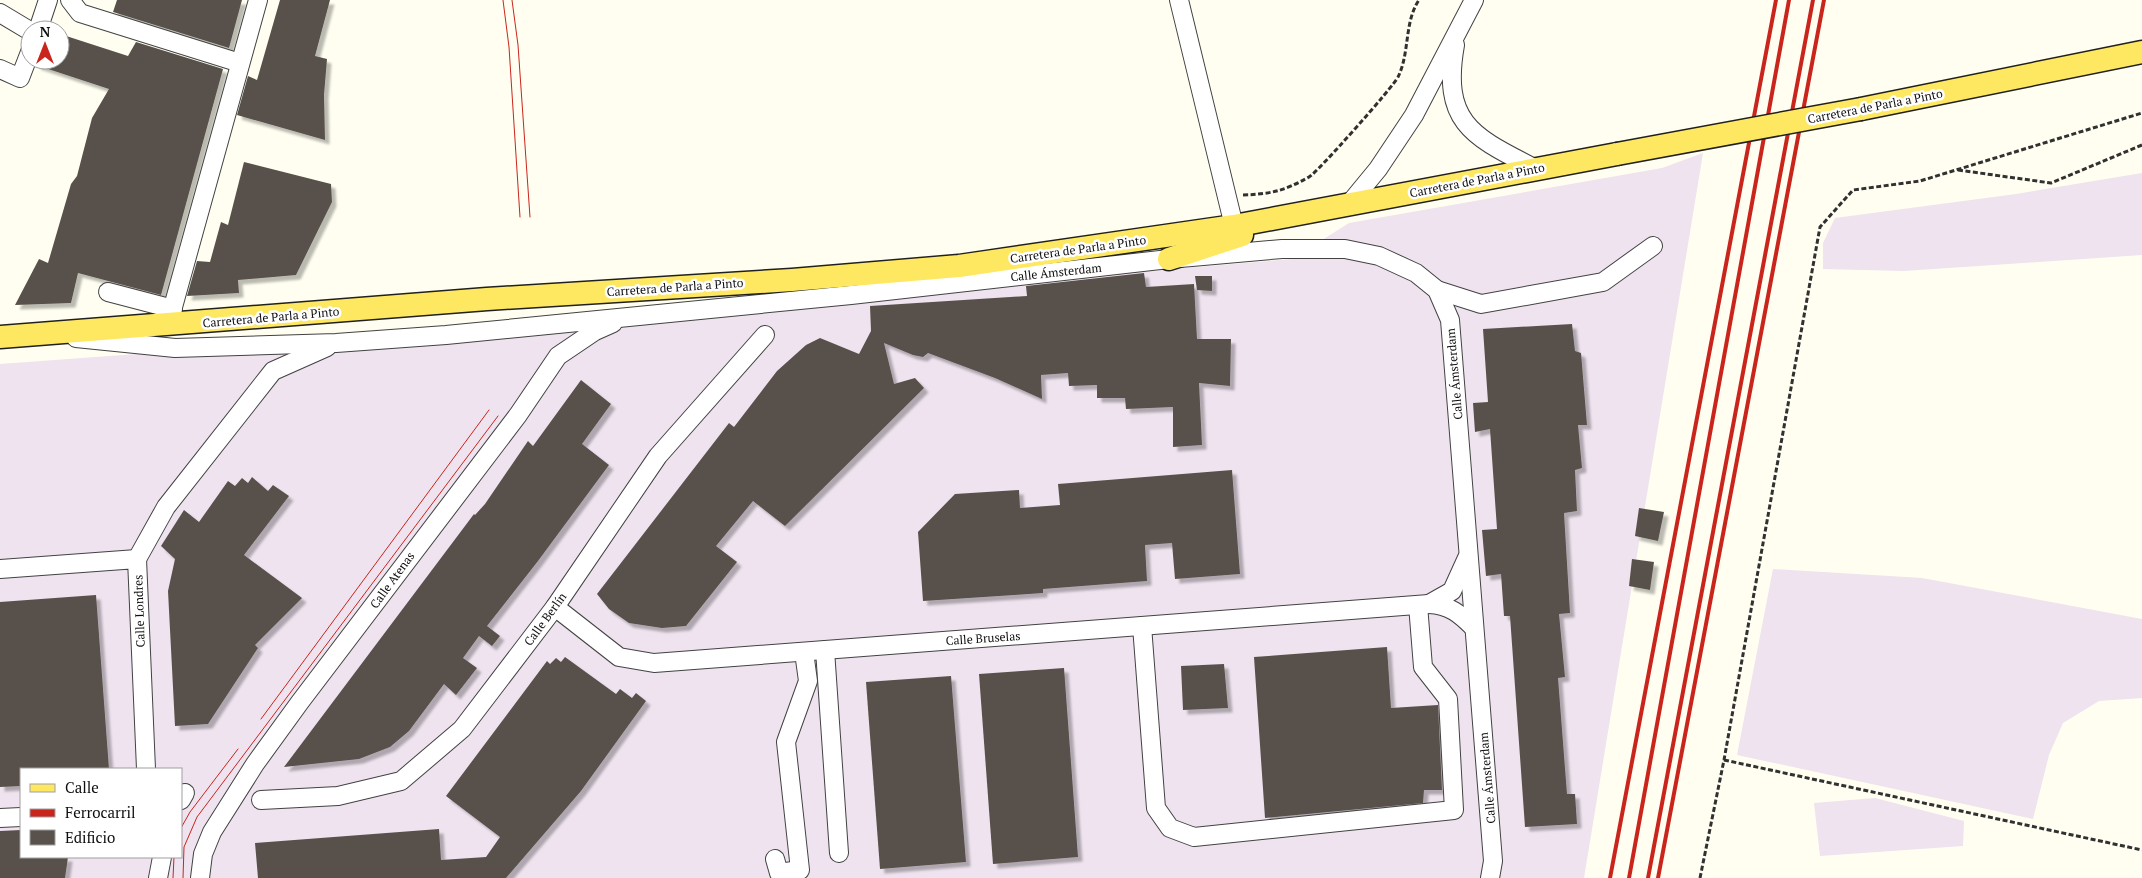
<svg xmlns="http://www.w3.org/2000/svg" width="2142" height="878" font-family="'PT Serif',serif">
<defs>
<filter id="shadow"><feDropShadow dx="4.5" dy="4.5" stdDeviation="1" flood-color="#0004"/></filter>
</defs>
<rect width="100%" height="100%" fill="#fffef1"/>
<!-- industrial -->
<g fill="#eee3ee" fill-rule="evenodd">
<path d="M1703 153 1584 878H0V364L816 304 1027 281 1292 259 1349 223 1662 168ZM21 769H181V857H21Z"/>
<path d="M2142 173V255L1904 271 1823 269V243L1835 218 2016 194Z"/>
<path d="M1773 569 1922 578 2142 619V698L2099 701 2063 723 2049 755 2033 819 1737 755Z"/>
<path d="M1875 798 1964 821 1963 846 1820 856 1814 803Z"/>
</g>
<!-- building -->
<g fill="#59514b" filter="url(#shadow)">
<path d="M117 0H242L229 48 113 12Z"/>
<path d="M280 0H330L315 56 327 59 324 95 325 140 237 115 248 76 257 80Z"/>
<path d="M60 34 128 56 136 42 223 69 161 295 78 273 71 303 15 305 39 259 48 263 71 184 77 176 92 118 109 89 36 65 38 60H60Z"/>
<path d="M244 162 331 184 332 202 296 275 238 280 239 293 187 296 197 261 210 262 221 222 228 225Z"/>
<path d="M1144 273 1146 287 1194 284 1197 339H1231L1230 386 1199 383 1202 445 1173 447V407L1126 409 1125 398H1097V385L1069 386 1068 373 1041 375 1042 399 995 378 928 353 923 357 913 355 884 343 894 384 915 378 924 388 785 526 753 501 716 546 737 562 686 626 662 628 629 623 609 609 597 594 729 423 734 427 777 371 806 345 820 338 859 354 871 331 870 306 1027 296 1026 286Z"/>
<path d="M1195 276H1212V291L1197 290Z"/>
<path d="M1572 324 1575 351 1581 353 1587 425H1578L1582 468 1575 470 1577 511 1564 513 1570 613 1559 614 1565 677 1558 678 1567 794H1575L1577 824 1525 827 1510 616H1504L1501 574 1486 576 1482 530 1497 529 1490 429 1475 432 1473 403 1488 402 1483 329Z"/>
<path d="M581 380 611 404 582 444 609 465 538 561 487 626 500 636 492 646 479 636 463 658 477 668 456 695 444 684 409 731 390 747 359 759 284 767 474 514 475 515 485 504 528 441 533 446Z"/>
<path d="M1232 470 1240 574 1175 579 1172 543 1145 545 1147 581 1043 589V593L923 601 918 532 955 494 1019 490 1020 508 1060 505 1058 484Z"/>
<path d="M252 477 268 491 273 485 289 496 244 555 302 598 255 645 258 648 208 724 175 726 168 591 175 559 161 546 184 510 199 522 228 481 235 486 242 478 248 483Z"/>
<path d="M1639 508 1664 512 1658 541 1635 536Z"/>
<path d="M1632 559 1654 562 1650 590 1629 586Z"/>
<path d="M96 595 109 769H21V786L0 787V602Z"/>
<path d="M1387 647 1391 708 1438 705 1442 790H1424L1423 803 1265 818 1254 657Z"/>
<path d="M565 657 616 694 620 689 632 698 636 693 646 701 581 791 506 878H258L255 843 439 829 441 860 486 857 500 837 446 796 547 661 550 664 556 658 561 662Z"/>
<path d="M1224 664 1228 708 1183 710 1181 666Z"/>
<path d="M1064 668 1078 857 993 864 979 674Z"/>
<path d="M951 676 966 862 880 869 866 682Z"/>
<path d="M21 830V857H68L65 878H0V831Z"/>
</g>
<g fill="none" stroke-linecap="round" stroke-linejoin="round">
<!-- minor casing -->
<g stroke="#424242" stroke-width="20">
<g id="minor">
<path d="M70 0 80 13 240 63"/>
<path d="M1179 0 1234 226"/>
<path d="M0 13 30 31"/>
<path d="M38 30 48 0"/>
<path d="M1455 45C1441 124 1474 137 1536 169"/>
<path d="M0 69 20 78 30 52"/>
<path d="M1350 203 1378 169 1414 115 1474 0"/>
<path d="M1437 290 1481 304 1603 282 1653 246"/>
<path d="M108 292 173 309"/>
<path d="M168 325 258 0"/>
<path d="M76 338 175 348 336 343 446 335 851 295 1169 259 1282 249H1345L1379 256 1416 273 1437 290 1450 320 1493 861 1490 878"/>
<path d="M1467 558 1452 591 1429 604C1450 605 1460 614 1474 628"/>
<path d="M137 559 166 507 273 371 327 347"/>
<path d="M0 569 137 559 146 769"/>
<path d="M555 607 619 657 654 663 1429 604"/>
<path d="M1142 626 1156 808 1170 828 1194 837 1454 810 1448 699 1423 667 1418 605"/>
<path d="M825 650 839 853"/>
<path d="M181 800 185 793"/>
<path d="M261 800 338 796 401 781 462 729 555 607 658 456 765 335"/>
<path d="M0 818 21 817"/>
<path d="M775 859 779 873 800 870 786 742 808 681 804 652"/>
<path d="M158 878 162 857"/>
<path d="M200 878 203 854 212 832 255 764 300 702 518 415 558 356 595 331 613 323"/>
</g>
</g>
<!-- major casing -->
<g stroke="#202020" stroke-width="25">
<g id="major">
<path d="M1861 109 2142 52"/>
<path d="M1169 259 1242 235"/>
<path d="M0 337 487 299 792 280 959 266 1234 226 1617 154"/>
</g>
</g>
<!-- path -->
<g stroke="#313131" stroke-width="3" stroke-dasharray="5 2.5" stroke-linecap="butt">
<path d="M1958 170 2051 183 2142 145"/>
<path d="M1243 195C1271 194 1284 191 1309 177 1316 174 1394 86 1398 77 1410 53 1404 22 1419 0"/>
<path d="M1724 760 2142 850"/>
<path d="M1700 878 1724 760 1820 227 1853 190 1920 181 2142 113"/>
</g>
<!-- minor -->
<use href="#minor" stroke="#fff" stroke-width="18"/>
<!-- major -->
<use href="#major" stroke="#ffe861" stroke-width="22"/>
<!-- tram -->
<g stroke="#ca251c" stroke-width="1">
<path d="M503 0 509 47 520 217"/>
<path d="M512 0 518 45 530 217"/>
<path d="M261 719 489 410"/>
<path d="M181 828 190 812 238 749"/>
<path d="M173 878 174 857"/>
<path d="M183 878 184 847 197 817 498 416"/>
</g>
<!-- rail -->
<g stroke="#ca251c" stroke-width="4">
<path d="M1610 878 1776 0"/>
<path d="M1629 878 1789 0"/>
<path d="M1648 878 1813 0"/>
<path d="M1658 878 1824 0"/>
</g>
<!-- major-bridge casing -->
<g stroke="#202020" stroke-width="25" stroke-linecap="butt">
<path id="major-bridge" d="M1617 154 1861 109"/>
</g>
<!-- major-bridge -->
<use href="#major-bridge" stroke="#ffe861" stroke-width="22"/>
</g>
<g text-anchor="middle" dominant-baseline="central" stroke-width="5" stroke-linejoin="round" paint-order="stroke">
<!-- street labels -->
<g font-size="12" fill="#0f0f0f" stroke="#fff">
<text transform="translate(1875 106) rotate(-11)">Carretera de Parla a Pinto</text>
<text transform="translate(1477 180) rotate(-11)">Carretera de Parla a Pinto</text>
<text transform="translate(1078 249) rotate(-8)">Carretera de Parla a Pinto</text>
<text transform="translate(1056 272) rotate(-6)">Calle Ámsterdam</text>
<text transform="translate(675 287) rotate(-4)">Carretera de Parla a Pinto</text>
<text transform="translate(271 317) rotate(-5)">Carretera de Parla a Pinto</text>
<text transform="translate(1454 374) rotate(-95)">Calle Ámsterdam</text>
<text transform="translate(392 580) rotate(-54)">Calle Atenas</text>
<text transform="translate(139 611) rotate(-92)">Calle Londres</text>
<text transform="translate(545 619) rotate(-54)">Calle Berlín</text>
<text transform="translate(983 638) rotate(-4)">Calle Bruselas</text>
<text transform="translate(1487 778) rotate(-95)">Calle Ámsterdam</text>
</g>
</g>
<!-- legend -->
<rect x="20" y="768" width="162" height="90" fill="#ffffff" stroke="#9f9f9f"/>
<rect x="30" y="784" width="25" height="8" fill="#ffe861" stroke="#9f9f9f"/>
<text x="65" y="793" font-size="15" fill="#0f0f0f">Calle</text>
<rect x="30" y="809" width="25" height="8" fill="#ca251c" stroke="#9f9f9f"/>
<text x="65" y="818" font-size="15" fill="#0f0f0f">Ferrocarril</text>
<rect x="30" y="830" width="25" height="15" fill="#59514b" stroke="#9f9f9f"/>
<text x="65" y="843" font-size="15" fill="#0f0f0f">Edificio</text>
<!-- north arrow -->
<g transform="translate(45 45)"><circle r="24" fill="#ffffff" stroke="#9f9f9f"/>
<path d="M0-4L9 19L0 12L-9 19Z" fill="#ca251c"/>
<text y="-8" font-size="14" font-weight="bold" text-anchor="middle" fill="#0f0f0f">N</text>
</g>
</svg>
